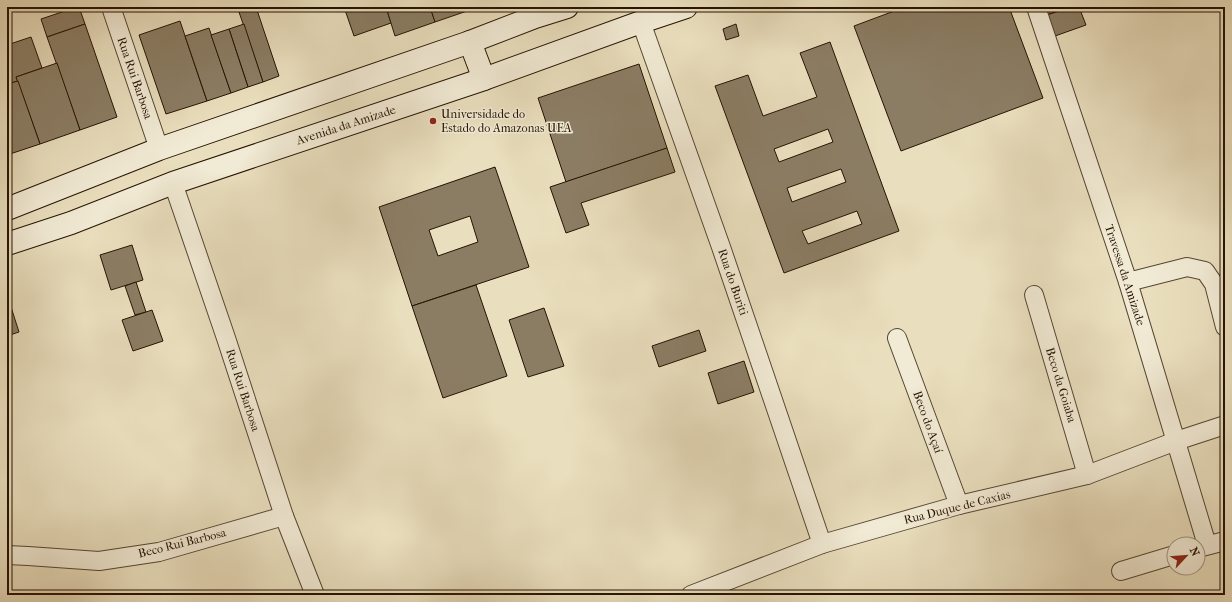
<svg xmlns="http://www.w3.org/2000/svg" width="1232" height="602" font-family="'IM FELL French Canon',serif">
<rect width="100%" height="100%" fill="#e9debd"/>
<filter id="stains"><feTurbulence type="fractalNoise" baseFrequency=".005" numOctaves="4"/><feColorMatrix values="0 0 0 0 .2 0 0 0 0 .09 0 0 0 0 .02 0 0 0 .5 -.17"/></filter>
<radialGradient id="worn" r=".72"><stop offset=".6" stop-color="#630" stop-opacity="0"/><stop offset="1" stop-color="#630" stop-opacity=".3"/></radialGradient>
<!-- building -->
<g fill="#8b7d64" stroke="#261303" fill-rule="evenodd">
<path d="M77 7H79L85 24 47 37 41 19Z"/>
<path d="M253 7H256L279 76 263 82 239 12Z"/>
<path d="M344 7H386L391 23 354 36Z"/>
<path d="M386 7H430L435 22 395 36Z"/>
<path d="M430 7H466L467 11 435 22Z"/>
<path d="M466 7H480L467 11Z"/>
<path d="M905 7H1009L1043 98 901 151 854 26Z"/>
<path d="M1044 7H1071L1047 15Z"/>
<path d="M1071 7H1079L1086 25 1055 36 1047 15Z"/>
<path d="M180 21 207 101 166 114 139 35Z"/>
<path d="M85 24 117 117 80 130 47 37Z"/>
<path d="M244 24 263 82 248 87 229 29Z"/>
<path d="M736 24 739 36 726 40 723 29Z"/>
<path d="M209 28 231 93 207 101 185 36Z"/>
<path d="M229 29 248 87 231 93 211 35Z"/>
<path d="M31 37 42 68 16 77 18 81 11 83 7 73V45Z"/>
<path d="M830 42 899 231 784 273 715 86 748 75 763 116 817 97 800 53ZM828 129 833 142 779 162 774 149ZM841 169 846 182 792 202 787 188ZM857 211 862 224 808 244 802 231Z"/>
<path d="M57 63 80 130 40 144 16 77Z"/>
<path d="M639 64 667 148 566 182 538 98Z"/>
<path d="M7 73 11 83 7 84Z"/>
<path d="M18 81 40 144 7 155V84Z"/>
<path d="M667 148 675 172 581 203 589 225 566 233 550 187Z"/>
<path d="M495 167 529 267 412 306 379 207ZM470 216 478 242 438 256 429 230Z"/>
<path d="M132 245 143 280 111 290 100 255Z"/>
<path d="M136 282 146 312 135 315 125 286Z"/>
<path d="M476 285 507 376 443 398 412 306Z"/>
<path d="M11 307 19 332 7 336V308Z"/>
<path d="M544 308 564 366 528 377 509 320Z"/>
<path d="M152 310 163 341 133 351 122 320Z"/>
<path d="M699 330 706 351 659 367 652 346Z"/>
<path d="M744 361 754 392 718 404 708 373Z"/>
</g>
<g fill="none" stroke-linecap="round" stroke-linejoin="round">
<!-- minor casing -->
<g stroke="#574632" stroke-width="20">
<g id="minor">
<path d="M111 7 159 149"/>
<path d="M1036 7 1128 282 1207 545"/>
<path d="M641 22 721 247 822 544"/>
<path d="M173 183 226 338 284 516 315 595"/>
<path d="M1128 282 1187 267 1205 271 1214 284 1225 327"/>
<path d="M1034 295 1087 475"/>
<path d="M897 338 959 505"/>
<path d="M1198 548 1225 541"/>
<path d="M7 555 28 556 99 561 159 552 284 516"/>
<path d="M1121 571 1174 555"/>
<path d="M691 595 822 544 959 505 1087 475 1176 441 1225 425"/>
</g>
</g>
<!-- secondary casing -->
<g stroke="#261303" stroke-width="24">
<g id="secondary">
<path d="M470 42 484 79"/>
<path d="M7 209 159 149 470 42 535 17 567 7"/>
<path d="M7 244 71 223 173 183 484 79 641 22 686 7"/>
</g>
</g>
<!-- minor -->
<use href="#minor" stroke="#f1ead4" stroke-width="18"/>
<!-- secondary -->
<use href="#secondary" stroke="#f1ead4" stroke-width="22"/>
</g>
<!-- markers -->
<circle fill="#8f2418" stroke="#f1ead4" stroke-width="1.5" cx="433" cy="121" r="4"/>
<g text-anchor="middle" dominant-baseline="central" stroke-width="3" stroke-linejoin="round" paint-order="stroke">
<!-- street labels -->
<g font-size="12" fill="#261303" stroke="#f1ead4">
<text transform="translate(135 78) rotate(71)">Rua Rui Barbosa</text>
<text transform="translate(346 125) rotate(-18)">Avenida da Amizade</text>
<text transform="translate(1125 275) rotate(72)">Travessa da Amizade</text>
<text transform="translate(733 282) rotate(71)">Rua do Buriti</text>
<text transform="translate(1061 385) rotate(73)">Beco da Goiaba</text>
<text transform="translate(243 390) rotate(72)">Rua Rui Barbosa</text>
<text transform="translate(928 422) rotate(70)">Beco do Açaí</text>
<text transform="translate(957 507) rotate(-14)">Rua Duque de Caxias</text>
<text transform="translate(182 543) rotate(-14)">Beco Rui Barbosa</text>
</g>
<!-- poi labels -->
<g font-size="12" fill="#261303" stroke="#f1ead4" text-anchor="start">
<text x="441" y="114">Universidade do<tspan x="441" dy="14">Estado do Amazonas UEA</tspan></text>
</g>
</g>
<!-- margin -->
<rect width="1232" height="602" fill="none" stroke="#e9debd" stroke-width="24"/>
<rect x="8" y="8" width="1216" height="586" fill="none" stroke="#261303" stroke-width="2"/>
<rect x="12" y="12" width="1208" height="578" fill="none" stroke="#261303"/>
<!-- north arrow -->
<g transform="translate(1186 556) rotate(64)"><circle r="19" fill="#f1ead4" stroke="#a09480"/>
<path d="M0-3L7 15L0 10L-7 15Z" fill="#8f2418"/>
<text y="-6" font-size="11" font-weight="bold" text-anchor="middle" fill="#261303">N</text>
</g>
<rect width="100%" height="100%" filter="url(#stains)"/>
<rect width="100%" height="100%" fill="url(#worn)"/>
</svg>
